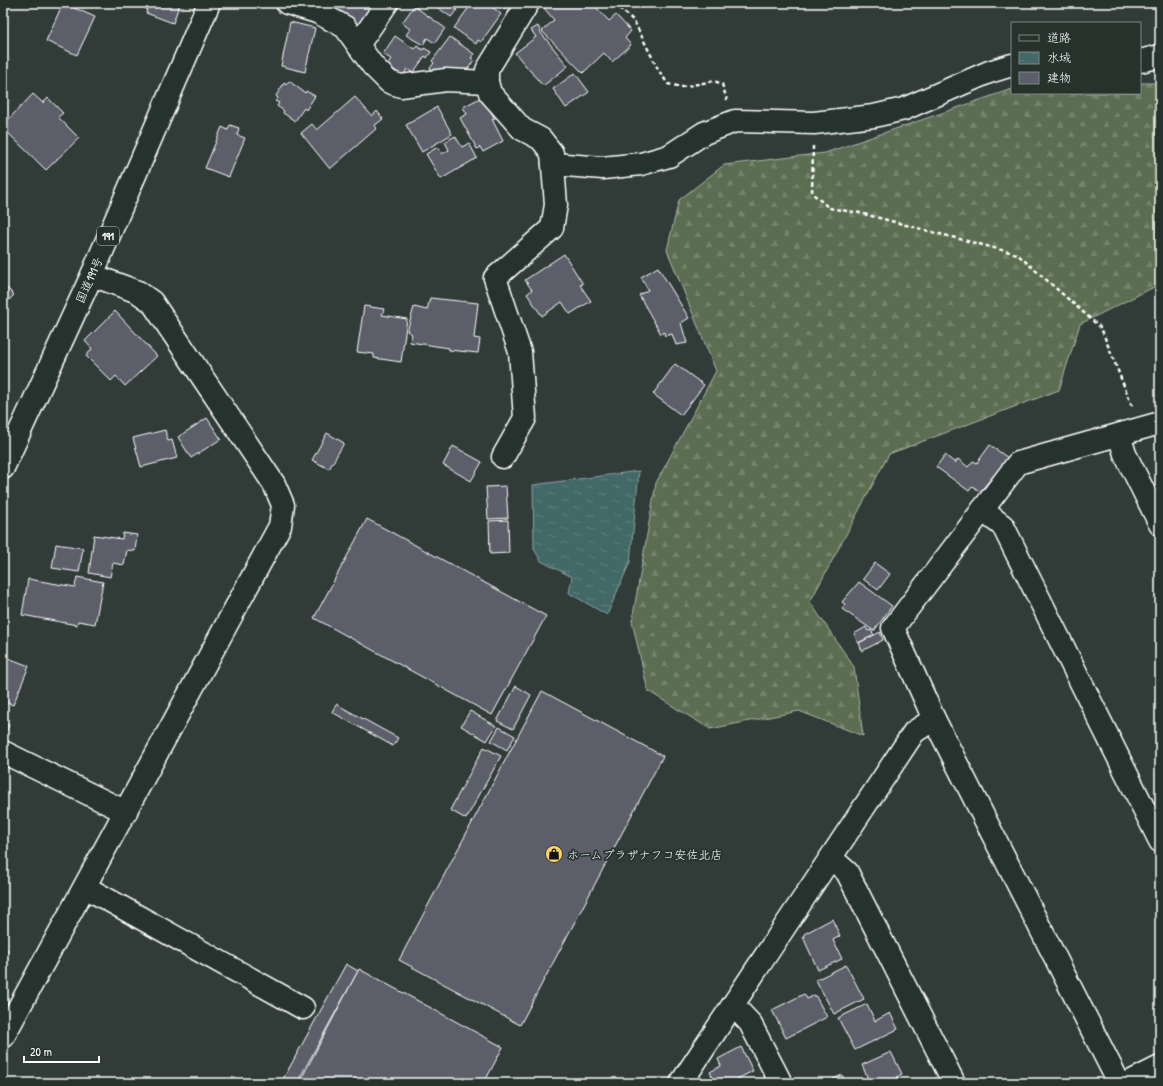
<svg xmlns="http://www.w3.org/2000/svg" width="1163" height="1086" font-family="'Patrick Hand','Klee One',sans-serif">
<defs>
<pattern id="forest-firs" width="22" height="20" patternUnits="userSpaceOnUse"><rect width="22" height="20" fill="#5c6e51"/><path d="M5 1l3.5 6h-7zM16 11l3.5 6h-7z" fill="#74846b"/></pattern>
<pattern id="water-ripples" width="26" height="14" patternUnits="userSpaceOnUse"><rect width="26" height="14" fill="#436868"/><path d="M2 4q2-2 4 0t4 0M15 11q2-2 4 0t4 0" fill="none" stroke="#5f7f7f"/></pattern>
</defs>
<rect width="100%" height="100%" fill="#313c39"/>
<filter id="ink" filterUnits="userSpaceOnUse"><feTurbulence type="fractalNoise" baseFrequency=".025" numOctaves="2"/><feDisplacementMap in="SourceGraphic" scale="8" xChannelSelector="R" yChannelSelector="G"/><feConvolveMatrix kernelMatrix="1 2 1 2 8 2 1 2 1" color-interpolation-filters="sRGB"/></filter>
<g filter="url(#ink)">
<!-- forest -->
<path fill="url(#forest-firs)" stroke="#aeb6a8" d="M1140 83H1160V284L1080 324 1059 390 889 454 810 602 854 667 863 736 799 711 710 729 648 691 632 621 656 483 716 371 667 250 679 200 724 165 825 153 1012 89V93H1140Z"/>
<!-- water -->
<path fill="url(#water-ripples)" stroke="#8ea4a4" d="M639 471 630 562 607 615 569 593 572 577 541 561 534 549 533 485Z"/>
<!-- building -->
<g fill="#5c5e6b" stroke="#fff">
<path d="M63 3 95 17 77 55 46 41Z"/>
<path d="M139 3H180L173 23 146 13 147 9 138 5Z"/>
<path d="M339 3H379L360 26 335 9Z"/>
<path d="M431 3H451L450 5 457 10 451 17Z"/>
<path d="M472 3H487L501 14 481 42 478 40 476 44 454 28Z"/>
<path d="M496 3H519L512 14Z"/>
<path d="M550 3H592L609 21 616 15 631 31 625 38 631 45 612 62 604 53 583 73 542 31 554 20 544 8Z"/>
<path d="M414 6 445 28 435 43 427 38 423 45 406 35 410 29 402 23Z"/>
<path d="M290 22 315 28 305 72 281 66Z"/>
<path d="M538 26 541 33 568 66 543 86 515 53 536 37 531 30Z"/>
<path d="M395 36 414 49 417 46 423 50 424 48 431 52 427 58 425 56 413 73 407 69 403 76 387 65 391 59 383 54Z"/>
<path d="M450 37 474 54 471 58 474 60 465 73 456 69 452 74 442 68 438 74 430 68 434 63 432 61Z"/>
<path d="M575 73 589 92 566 108 553 89Z"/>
<path d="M289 81 305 93 306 91 315 96 306 110 304 108 295 121 283 113 284 111 277 106 279 103 275 101 278 98 276 96 284 83 286 85Z"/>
<path d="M33 94 43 103 48 98 63 113 58 117 79 138 46 170 3 128V125Z"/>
<path d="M355 97 372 116 377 111 383 119 374 126 377 128 330 169 301 133 312 124 317 130Z"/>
<path d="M482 97 495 119H492L503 141 483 152 480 147 477 149 460 118 467 114 463 107Z"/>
<path d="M437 107 452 134 422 152 406 125Z"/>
<path d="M230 125 239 128 237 135 245 138 229 177 205 168 222 127 228 130Z"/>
<path d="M455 136 462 147 469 143 477 158 441 179 426 154 438 147 442 154 449 150 445 142Z"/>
<path d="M564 254 583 284 580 285 591 301 570 314 562 302 542 316 527 294 532 290 525 280Z"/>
<path d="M658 267 689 318 681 323 687 343 676 345 672 334 665 336 664 332 661 334 639 295 648 290 641 277Z"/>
<path d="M3 284 14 295 3 306Z"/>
<path d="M430 298 478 303 474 338 480 339 478 353 449 350V348L410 342 412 334 407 331 414 307 427 310Z"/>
<path d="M364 306 384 309 382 315 407 319 401 362 374 358V354L357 352Z"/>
<path d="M115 311 157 356 125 386 116 376 111 381 86 356 92 349 85 341Z"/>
<path d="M675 364 704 385 681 415 653 394Z"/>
<path d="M207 418 221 439 191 458 178 437Z"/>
<path d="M165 430 168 441 172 440 177 458 141 467 133 438Z"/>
<path d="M327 433 344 443 329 469 312 460Z"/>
<path d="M990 445 1008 458 994 477 993 476 980 492 973 486 969 491 936 467 945 455 955 463 958 459 968 467 973 461 977 463Z"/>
<path d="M453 446 482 462 471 481 443 465Z"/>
<path d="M506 486 508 518 488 519 486 487Z"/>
<path d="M367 519 546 616 492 715 314 618Z"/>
<path d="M508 520 509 553 490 554 489 521Z"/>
<path d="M123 533 137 535 135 551 127 550 124 565 113 563 110 577 89 573 94 535 122 539Z"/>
<path d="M56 544 83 548 79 572 52 568Z"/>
<path d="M875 563 890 574 878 590 863 579Z"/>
<path d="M77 577 103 582 95 624 78 621 77 625 22 615 28 579 75 587Z"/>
<path d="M859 582 892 606 874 631 842 609 845 604 842 602Z"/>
<path d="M866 627 868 631 871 630 874 635 858 643 854 634Z"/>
<path d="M880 632 883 640 862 651 859 643Z"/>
<path d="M3 656 29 666 13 705 3 701Z"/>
<path d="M516 686 531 695 513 729 497 721Z"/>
<path d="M542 691 663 756 520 1025 399 960Z"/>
<path d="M336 704 398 738 393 746 332 712Z"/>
<path d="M470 711 496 726 487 741 461 726Z"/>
<path d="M3 722 9 725 4 736H3Z"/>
<path d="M499 727 515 736 507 750 491 741Z"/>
<path d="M484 747 501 756 466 819 450 810Z"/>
<path d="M832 919 840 936 833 940 842 959 818 970 803 937H805L804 934Z"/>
<path d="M3 948 8 950 3 960Z"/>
<path d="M346 964 358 971 297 1083H281Z"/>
<path d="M846 965 864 999 834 1014 816 980Z"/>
<path d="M359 969 503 1047 484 1083H299Z"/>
<path d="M804 994 807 999 815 995 827 1017 786 1038 772 1010Z"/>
<path d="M867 1004 875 1021 890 1013 898 1029 855 1050 838 1018Z"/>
<path d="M741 1047 753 1071 737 1079 740 1083H710L709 1080 713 1078 710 1072 721 1066 718 1059Z"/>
<path d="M891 1052 902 1074 897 1077 899 1080 893 1083H870L862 1065Z"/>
<path d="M842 1075 846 1083H825Z"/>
</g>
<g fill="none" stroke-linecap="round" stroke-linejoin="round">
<!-- minor casing -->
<g stroke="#fff" stroke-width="25">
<g id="minor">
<path d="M287 3 317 12 345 27 373 66 389 82 401 86 446 80 487 82"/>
<path d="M358 45 387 3"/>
<path d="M1140 61 1160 56"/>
<path d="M553 164 603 168 641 164 669 156 704 133 735 121 814 123 874 116 904 109 989 72 1012 65"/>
<path d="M1119 435 1125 454 1160 524"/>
<path d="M503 457 525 418 520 352 495 278 552 228 556 205 552 153 541 139 522 129 490 93 487 82V70L528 3"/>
<path d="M982 510 1003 526 1160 841"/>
<path d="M3 752 126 812"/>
<path d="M831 858 847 872 954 1083"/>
<path d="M85 887 303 1008"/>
<path d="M733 1005 750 1023 781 1083"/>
<path d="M3 1037 280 526 283 505 274 484 152 302 138 292 92 275"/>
<path d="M681 1083 914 732 934 719"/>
<path d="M1119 1083 934 719 893 628 1018 463 1160 423"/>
<path d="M1128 1083 1160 1067"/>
</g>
</g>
<!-- highway casing -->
<g stroke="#fff" stroke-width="25">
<path id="highway" d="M3 468 92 275 209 3"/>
</g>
<!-- path -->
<g stroke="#fff" stroke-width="2.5" stroke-dasharray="4 3" stroke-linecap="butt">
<path d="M614 3 634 21 659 71 668 84 682 87 714 81 722 84 727 100"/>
<path d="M813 146 812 193 829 208 860 213 1017 254 1101 328 1132 406"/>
</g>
<!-- minor -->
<use href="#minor" stroke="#26332d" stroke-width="22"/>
<!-- highway -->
<use href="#highway" stroke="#26332d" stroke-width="22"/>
</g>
</g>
<!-- icons -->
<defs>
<g id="shop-disc" transform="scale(0.9)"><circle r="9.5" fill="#ffd166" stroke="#26332d"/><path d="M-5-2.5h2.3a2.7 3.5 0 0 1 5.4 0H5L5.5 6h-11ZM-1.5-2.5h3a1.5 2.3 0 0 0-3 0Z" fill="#111"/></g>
</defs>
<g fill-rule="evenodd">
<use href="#shop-disc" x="554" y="854"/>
</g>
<g text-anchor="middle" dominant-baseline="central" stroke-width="3.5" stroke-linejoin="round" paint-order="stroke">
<!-- shield labels -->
<rect fill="#26332d" stroke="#bec2c0" stroke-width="1" x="97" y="227" width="22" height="18" rx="3"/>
<g font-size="11" font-weight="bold" fill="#fff">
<text x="108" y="236">191</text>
</g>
<!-- street labels -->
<g font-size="12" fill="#fff" stroke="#26332d">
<text transform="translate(89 280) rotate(-66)">国道191号</text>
</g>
<!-- poi labels -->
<g font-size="12" fill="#fff" stroke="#26332d" text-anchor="start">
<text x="567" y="854">ホームプラザナフコ安佐北店</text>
</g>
</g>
<!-- margin -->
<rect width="1163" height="1086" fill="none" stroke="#26332d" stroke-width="16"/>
<rect x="8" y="8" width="1147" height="1070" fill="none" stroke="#fff" stroke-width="1.5" filter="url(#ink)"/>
<!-- legend -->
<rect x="1011" y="22" width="130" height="72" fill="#26332d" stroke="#7d8581"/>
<rect x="1019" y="35" width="20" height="6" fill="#26332d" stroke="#7d8581"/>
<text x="1047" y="42" font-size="12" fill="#ffffff">道路</text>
<rect x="1019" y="52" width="20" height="12" fill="url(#water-ripples)" stroke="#7d8581"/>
<text x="1047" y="62" font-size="12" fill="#ffffff">水域</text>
<rect x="1019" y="72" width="20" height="12" fill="#5c5e6b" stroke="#7d8581"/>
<text x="1047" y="82" font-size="12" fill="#ffffff">建物</text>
<!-- scale -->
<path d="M24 1056v6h75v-6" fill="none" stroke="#ffffff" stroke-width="2"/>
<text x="30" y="1056" font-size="12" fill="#ffffff" stroke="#26332d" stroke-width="3" paint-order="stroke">20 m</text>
</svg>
